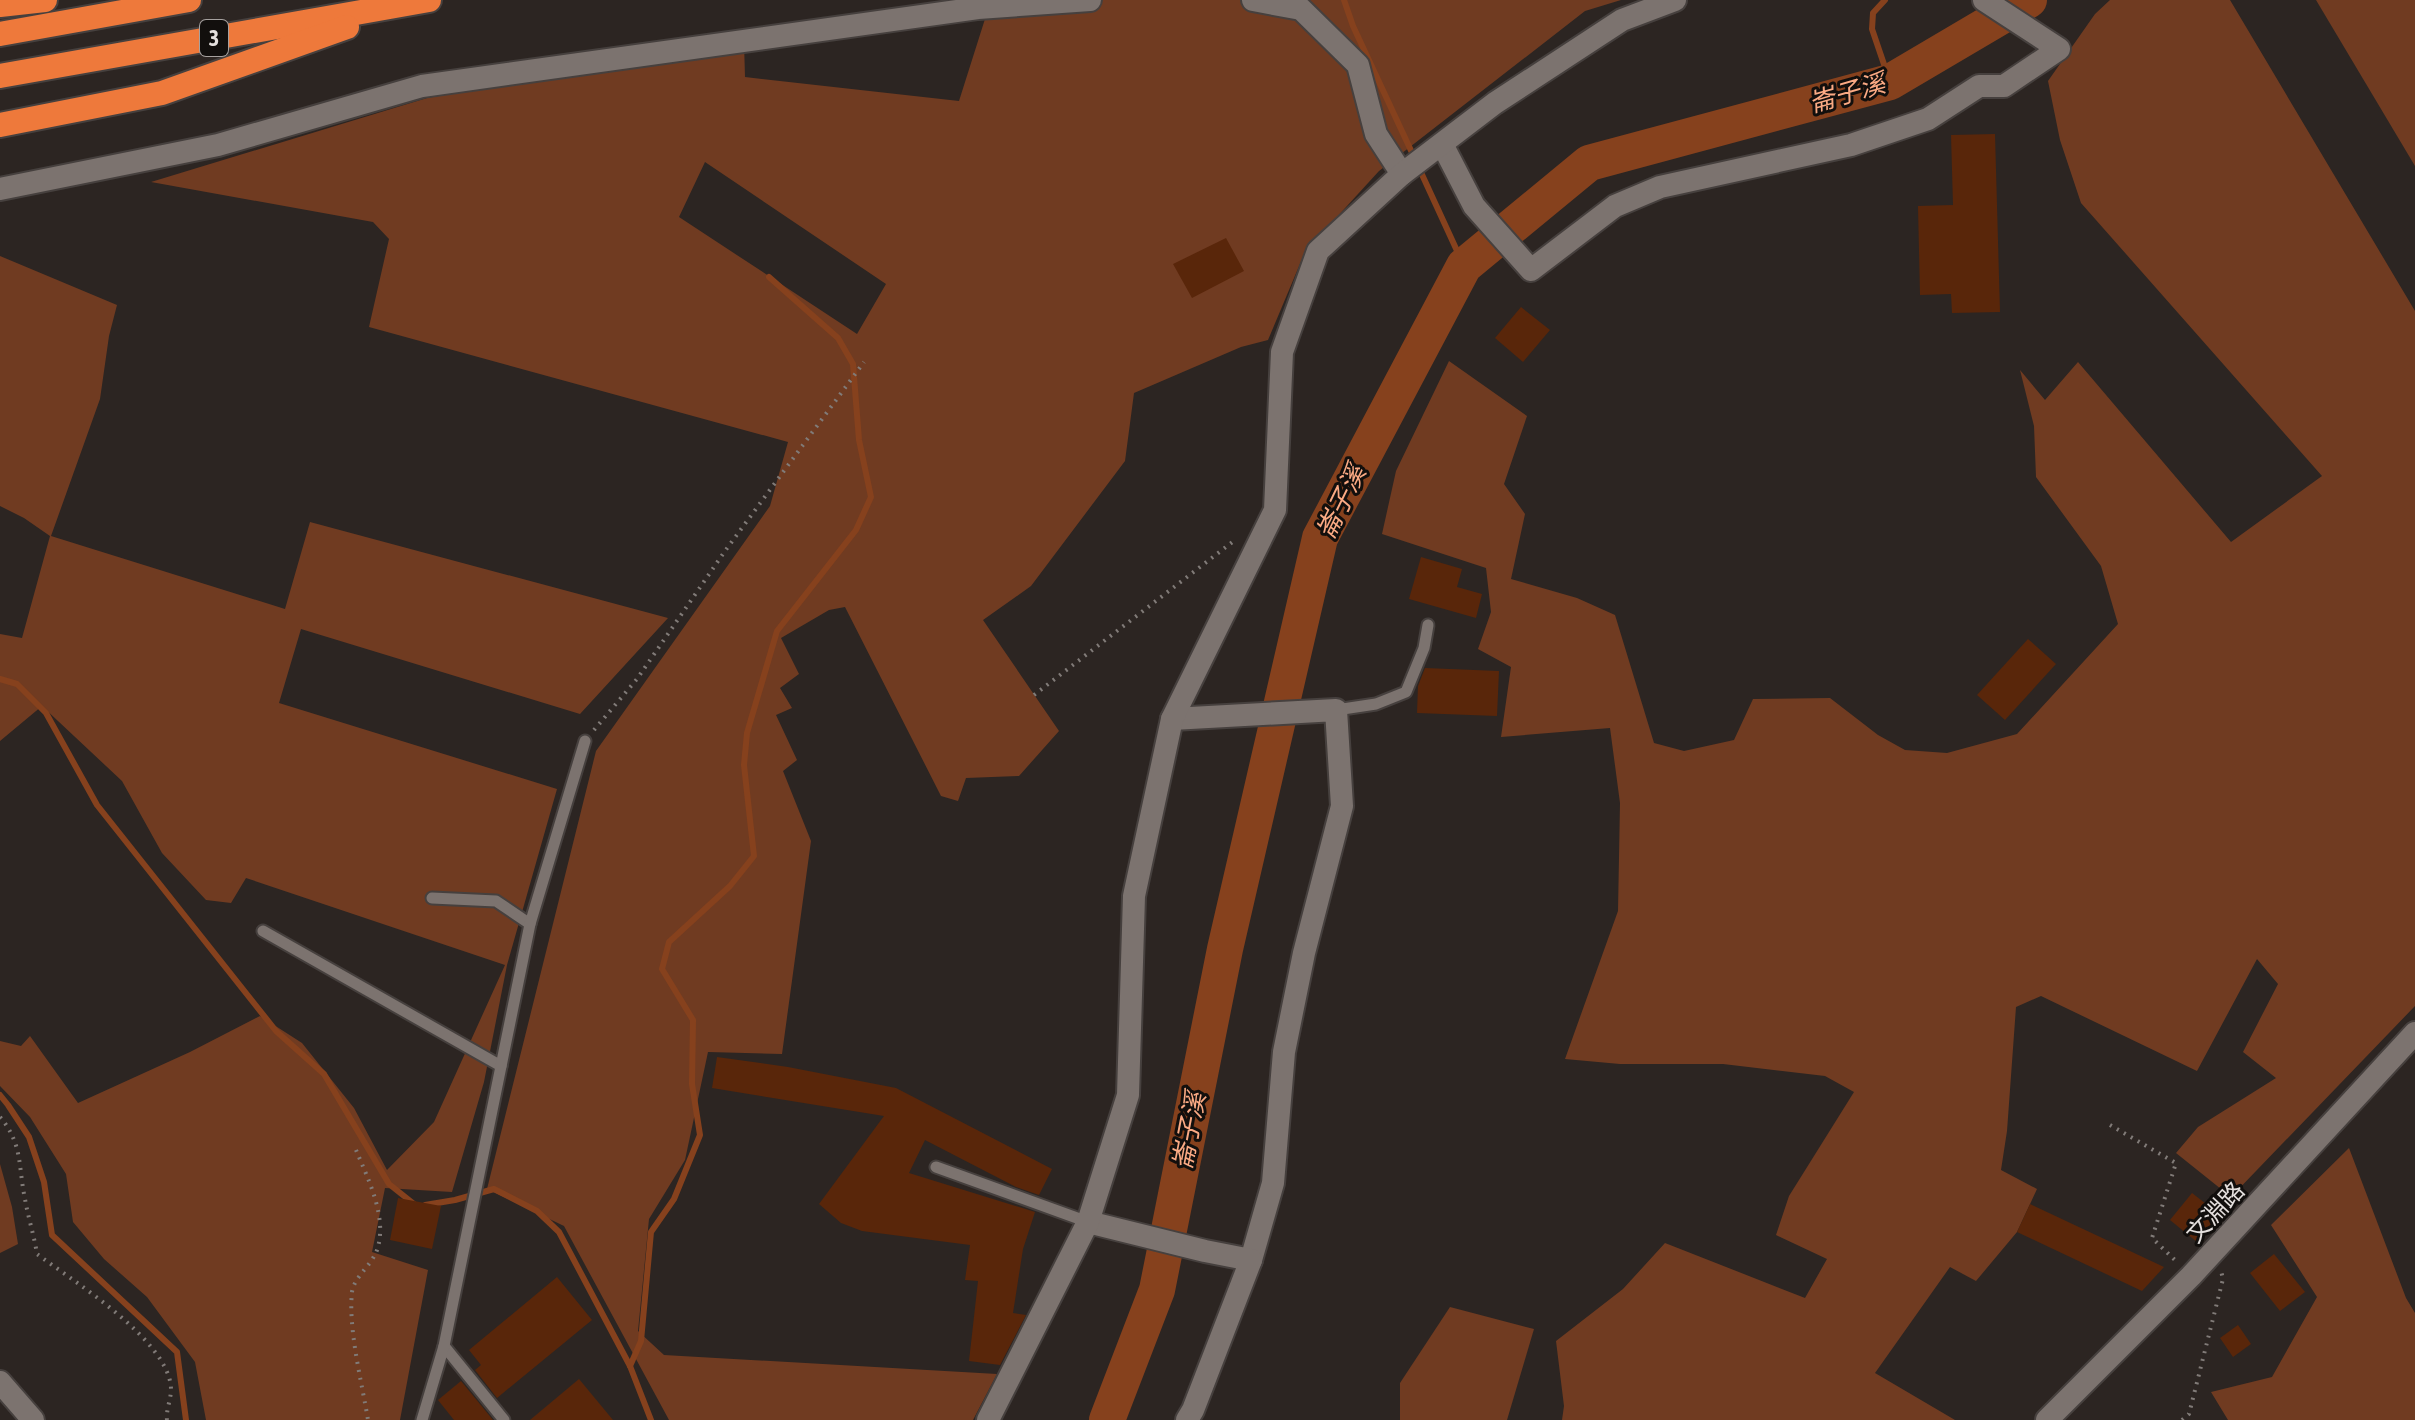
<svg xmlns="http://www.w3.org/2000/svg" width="2415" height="1420" font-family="'Asap Condensed','Noto Sans TC',sans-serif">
<rect width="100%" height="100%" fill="#2c2522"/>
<!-- green -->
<g fill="#703b21" fill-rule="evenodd">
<path d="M991 0H1621L1585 11 1379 171 1305 252 1268 340 1241 347 1134 393 1125 461 1031 586 983 620 1059 731 1019 776 966 778 958 801 941 796 845 607 829 610 781 638 799 674 780 688 792 708 776 715 797 760 783 771 811 841 782 1054 708 1052 685 1160 649 1219 638 1331 664 1355 997 1374 973 1420H669L564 1226 487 1189 596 751 770 506 788 442 369 327 389 239 373 222 151 182 427 98 744 42 745 77 959 101ZM705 162 886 284 857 334 679 217Z"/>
<path d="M2110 0H2230L2415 311V1006L2231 1197 2176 1153 2198 1127 2276 1078 2243 1052 2278 984 2257 959 2197 1071 2041 996 2016 1007 2007 1131 2001 1170 2037 1189 2017 1232 1976 1281 1950 1267 1875 1373 1955 1420H1562L1564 1406 1556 1341 1623 1289 1665 1243 1805 1298 1827 1259 1776 1235 1789 1196 1854 1092 1825 1076 1723 1064H1620L1565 1059 1618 911 1620 803 1610 728 1501 737 1511 667 1478 649 1491 612 1486 568 1382 534 1396 471 1449 361 1527 416 1504 484 1525 514 1511 579 1577 598 1615 615 1654 743 1684 751 1734 740 1753 699 1830 698 1878 735 1905 750 1947 753 2017 734 2118 624 2101 566 2036 477 2034 426 2020 370 2045 400 2078 362 2231 542 2322 476 2081 203 2060 140 2048 81 2095 14Z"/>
<path d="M2316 0H2415V166Z"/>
<path d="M0 256 117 305 109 336 100 399 51 536 285 609 310 522 668 618 580 714 301 629 279 703 557 789 507 965 484 1082 452 1192 385 1188 372 1252 428 1270 400 1420H206L195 1362 147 1297 104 1259 73 1222 66 1174 30 1117 0 1086V1041L21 1046 30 1036 78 1103 190 1052 260 1016 302 1043 354 1108 387 1170 434 1122 505 965 246 878 231 903 206 900 162 853 122 781 42 706 0 741V634L22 638 50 536 24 518 0 506Z"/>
<path d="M2349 1148 2406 1298 2415 1313V1420H2228L2211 1392 2272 1377 2317 1297 2271 1225Z"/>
<path d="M0 1164 12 1207 18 1244 0 1253Z"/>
<path d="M1450 1307 1534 1329 1507 1420H1400V1383Z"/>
</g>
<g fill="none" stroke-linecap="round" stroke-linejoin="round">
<!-- stream -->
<g stroke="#86411d" stroke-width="6">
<path d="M1344 0 1353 26 1414 157"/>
<path d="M1885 0 1873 13 1872 29 1890 82"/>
<path d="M1419 168 1464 266"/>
<path d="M0 679 17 684 46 713 97 805 276 1031 324 1074 389 1184 414 1204"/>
<path d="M0 1095 8 1105 29 1137 44 1182 52 1235 177 1352 186 1420"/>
<path d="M425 1205 455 1200 494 1189 537 1211 559 1232 630 1366 651 1420"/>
<path d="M630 1366 641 1341 651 1232 674 1199 700 1135 692 1084 693 1020 662 969 669 942 730 886 754 856 744 765 747 733 777 631 856 530 871 497 859 440 853 364 838 338 769 277"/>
</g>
<!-- river -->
<path stroke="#86411d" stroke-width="36" d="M1107 1420 1157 1290 1225 949 1320 538 1464 266 1589 163 1890 82 2029 0"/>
</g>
<!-- building -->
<g fill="#59260a">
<path d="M1995 134 2000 312 1952 313 1951 294 1920 295 1918 206 1953 205 1951 135Z"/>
<path d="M1226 238 1244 271 1192 298 1173 264Z"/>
<path d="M1521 307 1550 330 1523 362 1495 338Z"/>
<path d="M1421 557 1462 569 1457 587 1482 594 1476 618 1409 599Z"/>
<path d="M2028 639 2056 664 2005 720 1977 695Z"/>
<path d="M1425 668 1499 671 1497 716 1417 713 1418 686Z"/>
<path d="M717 1057 788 1067 896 1088 1052 1169 1039 1195 1016 1187 925 1140 909 1173 1035 1212 1023 1249 1013 1313 1026 1315 1000 1365 969 1361 978 1281 965 1280 970 1245 862 1231 841 1223 819 1204 884 1116 712 1088Z"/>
<path d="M2192 1193 2219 1214 2197 1242 2170 1220Z"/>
<path d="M398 1198 441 1206 432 1249 390 1240Z"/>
<path d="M2030 1204 2164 1267 2142 1291 2017 1232Z"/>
<path d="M2274 1254 2305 1292 2280 1311 2250 1273Z"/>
<path d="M557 1277 592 1320 497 1398 475 1370 481 1365 469 1350Z"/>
<path d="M2238 1325 2251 1344 2233 1357 2220 1338Z"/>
<path d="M579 1379 613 1420H530Z"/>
<path d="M461 1381 484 1409 493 1420H454L438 1400Z"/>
</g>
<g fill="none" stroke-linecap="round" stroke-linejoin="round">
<!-- service casing -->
<g stroke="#46403e" stroke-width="15">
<g id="service">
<path d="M1336 710 1376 704 1406 692 1424 648 1428 625"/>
<path d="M432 898 496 901 530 924"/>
<path d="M263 931 501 1066"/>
<path d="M936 1167 1088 1222"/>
<path d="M444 1346 504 1420"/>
<path d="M422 1420 444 1346 530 924 585 741"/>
</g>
</g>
<!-- minor casing -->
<g stroke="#46403e" stroke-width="26">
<g id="minor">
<path d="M1253 0 1301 9 1358 65 1376 134 1402 174"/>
<path d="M1442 144 1474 206 1531 270 1615 206 1660 187 1851 145 1928 119 1979 86H2004L2059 49 1984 0"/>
<path d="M0 189 218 145 422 86 978 8 1090 0"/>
<path d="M1172 719 1336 710 1342 806 1304 953 1284 1052 1273 1183 1251 1260"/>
<path d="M1088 1222 1205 1251 1251 1260 1193 1410 1187 1420"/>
<path d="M0 1382 33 1420"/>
<path d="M988 1420 1088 1222 1128 1095 1134 896 1172 719 1275 510 1282 352 1318 251 1402 174 1495 103 1622 20 1675 0"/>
</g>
</g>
<!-- tertiary casing -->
<g stroke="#46403e" stroke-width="26">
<path id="tertiary" d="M2047 1420 2191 1276 2415 1033"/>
</g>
<!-- motorway casing -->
<g stroke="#46403e" stroke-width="28">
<g id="motorway">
<path d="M0 5 45 0"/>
<path d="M0 34 189 0"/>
<path d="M0 76 429 0"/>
<path d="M0 125 162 93 347 27"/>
</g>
</g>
<!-- path -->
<g stroke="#817b78" stroke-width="4" stroke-dasharray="2 6" stroke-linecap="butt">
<path d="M1034 695 1235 540"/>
<path d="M594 730 637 679 725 551 864 362"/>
<path d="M0 1117C23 1144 18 1166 25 1199 28 1217 34 1235 37 1254 73 1281 170 1341 171 1389 171 1400 166 1409 167 1420"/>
<path d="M2110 1125 2176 1163 2152 1238 2178 1263"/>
<path d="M356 1150C368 1179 388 1218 377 1250 372 1265 354 1277 352 1292 348 1329 362 1383 368 1420"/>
<path d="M2182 1420 2189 1414 2223 1279 2221 1271"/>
</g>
<!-- service -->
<use href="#service" stroke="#7c736f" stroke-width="11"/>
<!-- minor -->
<use href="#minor" stroke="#7c736f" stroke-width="22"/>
<!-- tertiary -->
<use href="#tertiary" stroke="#7c736f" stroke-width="22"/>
<!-- motorway -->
<use href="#motorway" stroke="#ee793b" stroke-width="24"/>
</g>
<g text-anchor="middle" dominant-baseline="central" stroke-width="6" stroke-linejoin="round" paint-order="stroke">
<!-- shield labels -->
<rect fill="#120f0d" stroke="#a6a19f" stroke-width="2" x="200" y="20" width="28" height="36" rx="6"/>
<g font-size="22" font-weight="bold" fill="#e5e0de">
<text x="214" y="38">3</text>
</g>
<!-- street labels -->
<g font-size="24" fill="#e5e0de" stroke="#120f0d">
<text transform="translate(2215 1212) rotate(-47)">文淵路</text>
</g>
<!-- water labels -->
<g font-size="26" font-style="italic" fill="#fbaa84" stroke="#120f0d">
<text transform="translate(1847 93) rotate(-16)">崙子溪</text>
<text transform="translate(1341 502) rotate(-64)">崙子溪</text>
<text transform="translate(1189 1131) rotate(-79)">崙子溪</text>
</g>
</g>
</svg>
